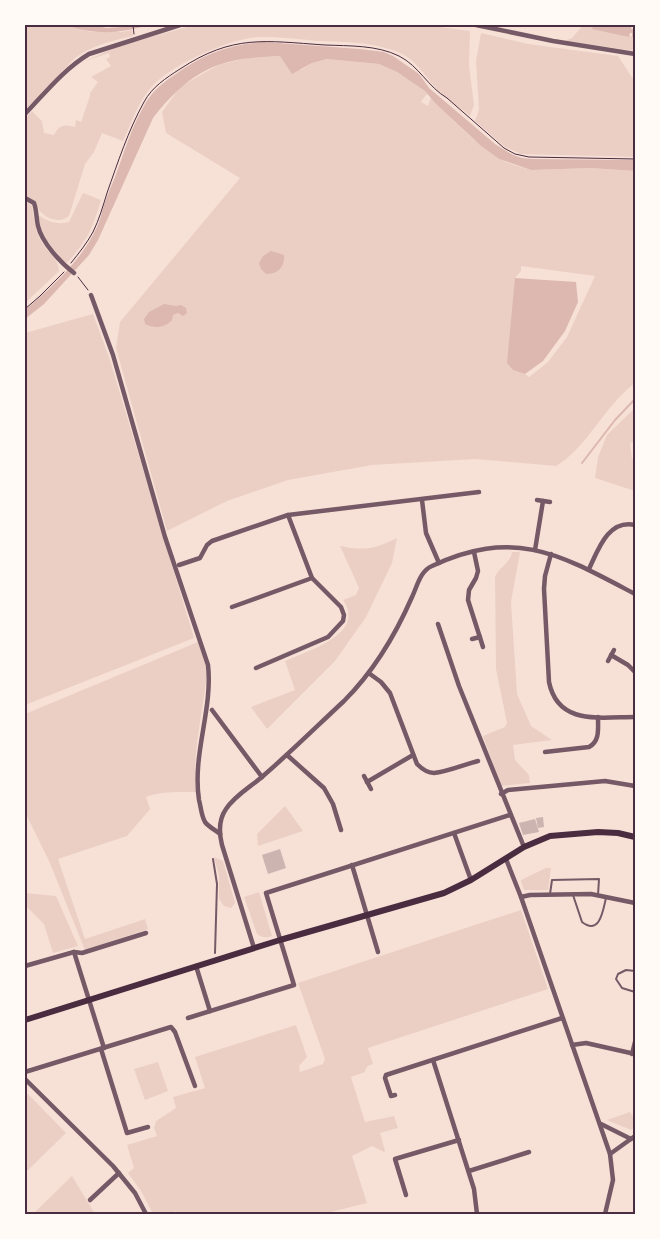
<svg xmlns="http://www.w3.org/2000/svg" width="660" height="1239" font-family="'Sofia Sans Condensed',sans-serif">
<rect width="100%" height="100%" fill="#f7e1d7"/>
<!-- green -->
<g fill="#ebcfc5" fill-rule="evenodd">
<path d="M25 25H65L91 32H122L132 30 133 36C111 41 93 45 75 58L25 110Z"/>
<path d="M194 25H425L470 31 469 65 474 105 470 116C461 108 442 96 435 87 424 75 416 60 400 53 375 42 344 42 317 41 299 39 279 37 260 37 230 38 167 66 149 90 137 105 131 124 123 141L102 133 94 152 85 164 69 216C60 224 46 219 39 210 38 208 37 205 36 203 33 200 29 197 25 196V119L32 111 42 121 44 133 54 135C59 125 64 124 75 127L76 120 81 122 90 96V93L98 82 91 77 111 66 106 59 110 57 109 53 83 62 119 46Z"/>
<path d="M583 25H593L592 28 635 37V51L565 41 572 38Z"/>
<path d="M481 33 528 44 618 56 635 82V157L521 154 505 147 475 121 479 110 476 61Z"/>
<path d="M280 56 285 62 301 70 312 63 327 59 379 64 397 72 425 91 428 94 426 95 421 102 428 106 431 97 436 104C456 122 475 144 498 158 507 164 521 167 531 170L591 168 635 171V383C605 405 587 448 556 466L475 459 372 465 288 480 227 501 167 531 116 348 120 322 240 178 166 133 162 112 180 87 218 65 248 58ZM521 266 595 276 567 337 548 362 529 377 525 374 513 370 515 278 521 271Z"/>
<path d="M83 193 101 200C92 230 87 241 66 264 51 248 41 237 38 215 49 222 57 225 69 222Z"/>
<path d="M25 201 32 206C34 218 35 230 41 241 47 252 58 257 59 271L25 303Z"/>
<path d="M93 314 109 357 194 638 25 705V333Z"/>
<path d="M635 408V441L630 443 632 459 635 460V491L595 478 598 457 607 435Z"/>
<path d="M397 538 392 563 366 617 335 661 267 729 251 707 295 690 285 661C307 651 367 634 343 600L356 595 359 588 340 546C364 551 375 549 397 538Z"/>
<path d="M512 552H520L511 602 517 694 531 726 552 740 513 745 515 760 529 775 530 783 501 786 483 736 505 727 507 723 496 669 495 577C499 567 511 562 512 552Z"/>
<path d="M198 642 206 666 207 673C203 713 192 752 196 792 178 792 162 791 146 797L150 809 127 836 58 859 85 939 145 919 148 929 85 950 49 861 25 812V714Z"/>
<path d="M285 806 303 831 258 846 257 834Z"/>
<path d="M214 857 223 861 235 903 231 908 224 906 219 899V875Z"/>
<path d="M546 868H551L548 890H524L521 881V880Z"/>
<path d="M259 892 272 936C266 938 262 938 257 934L244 897Z"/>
<path d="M25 893 56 896 78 946 53 953 44 924 25 905Z"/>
<path d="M521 910 548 989 368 1048 373 1064 368 1066 365 1070V1072L351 1077 365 1122 394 1116 398 1128 380 1133 385 1151 384 1152 372 1146 352 1156 367 1203 323 1214H178L176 1211 170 1214H153L141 1191 128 1173 134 1168 127 1145 157 1136 154 1128 156 1121 176 1108 173 1097 205 1088 195 1057 296 1025 307 1057 299 1066 300 1072 323 1064 325 1059 298 983Z"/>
<path d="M158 1062 168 1091 145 1100 134 1069Z"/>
<path d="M28 1094 66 1133 25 1173V1097Z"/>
<path d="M630 1112 635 1119V1127L631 1130 607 1120Z"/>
<path d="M72 1176 95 1214H33Z"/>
</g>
<!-- water -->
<g fill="#dcb8b0">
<path d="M65 25H91L107 28 149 25C118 34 96 35 65 25Z"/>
<path d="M593 25H632L631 29H633L635 25V37H632V33H630L629 37 592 29Z"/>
<path d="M264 42 360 49 384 52 393 56 419 74 429 88 495 144 513 155 522 158 532 159 635 160V171L591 168 531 170 499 159 481 146 436 104 425 91 397 72 379 64 327 59 312 63 292 74 280 56C259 57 238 58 218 65 191 75 170 96 153 118L98 240 89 255 44 304 25 319V310C52 287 82 260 97 227 101 219 102 210 105 202 108 193 112 185 115 177 124 153 131 128 144 106 150 94 161 84 173 76 201 55 229 44 264 42Z"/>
<path d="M271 251 284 255C285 267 278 274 266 274L261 269 259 263 263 256Z"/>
<path d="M515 278 576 282 578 302 565 331 543 361 525 374 513 370 507 363Z"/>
<path d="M164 304 176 306 181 305 186 308 187 313 183 316 178 313 173 315 172 320C165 328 154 329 145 324L144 319 149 312Z"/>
</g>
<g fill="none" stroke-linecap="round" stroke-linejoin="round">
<!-- stream -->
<path stroke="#dcb8b0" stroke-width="2" d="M582 463 615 420 635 399"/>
</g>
<!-- building -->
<g fill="#ccb4b1">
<path d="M543 817 544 827 538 828 536 818Z"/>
<path d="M535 819 539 832 523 835 519 823Z"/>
<path d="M280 849 286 868 268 874 262 855Z"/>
</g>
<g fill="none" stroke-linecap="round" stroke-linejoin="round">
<!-- path -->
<g stroke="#4a2c40" stroke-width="1">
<path d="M133 25 134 34"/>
<path d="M71 263C79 253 87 243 93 232 99 220 103 206 107 193 118 162 128 131 144 102 152 87 166 78 180 69 233 34 265 41 325 45 349 46 377 45 399 56 419 66 428 87 447 98L504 148 515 154 529 157 635 159"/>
<path d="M78 277 88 290"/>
<path d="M25 309 40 296 64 272"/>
</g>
<!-- service -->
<g stroke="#755966" stroke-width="2">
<path d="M213 859 217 884 215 953"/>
<path d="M550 894 552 880 599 879 598 895"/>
<path d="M573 895 582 922C600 936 603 910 606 898"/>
<path d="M635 971 626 970 618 974 616 979 622 988 635 992"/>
</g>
<!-- minor -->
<g stroke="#755966" stroke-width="4.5">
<path d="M476 25 553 41 635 54"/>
<path d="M25 114C45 93 64 69 89 54L180 25"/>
<path d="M25 198 34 203C37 211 36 218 38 226 42 243 61 263 74 273"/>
<path d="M91 295 113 355 165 537 208 665C213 710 192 754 199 800 201 807 201 815 205 822 209 827 215 830 220 834"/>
<path d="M422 500 426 533 439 563"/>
<path d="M537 500 550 502"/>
<path d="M535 550 543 501"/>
<path d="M474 552 478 571 476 578 469 590 468 600 483 647"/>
<path d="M551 554 545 576 544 589 549 682C558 726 601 717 635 717"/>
<path d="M179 565 200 558 207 545 212 541 288 515 479 492"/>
<path d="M589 569C598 550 608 519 635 525"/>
<path d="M232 607 312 578"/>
<path d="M438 624 459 686 524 847"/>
<path d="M472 639 480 637"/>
<path d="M611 655 628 665 635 672"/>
<path d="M608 661 614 650"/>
<path d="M256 668 328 637 343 621 344 615 341 607 312 578 288 515"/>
<path d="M370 674 381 682 390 693 417 764C422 769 427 773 434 773 447 772 466 764 478 761"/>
<path d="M212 710 262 777"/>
<path d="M545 752 589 747C600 741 598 729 598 717"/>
<path d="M287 755 324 788 333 804 341 830"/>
<path d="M364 776 371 789"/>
<path d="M367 782 413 755"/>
<path d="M501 794 508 790 605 781 635 786"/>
<path d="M454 833 471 880"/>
<path d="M506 859 521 897 610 1154 613 1180 605 1214"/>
<path d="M352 865 378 952"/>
<path d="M521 897 530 895 591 894 635 903"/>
<path d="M254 948 222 845C219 833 219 819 226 809 235 795 252 786 263 776 291 752 317 726 344 701 374 671 395 636 412 597 417 587 420 571 432 566 515 527 561 555 635 594"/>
<path d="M74 952 104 1048"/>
<path d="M25 966 74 952 82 953 146 933"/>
<path d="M196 966 210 1011"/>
<path d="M188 1018 294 985 266 893 510 815"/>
<path d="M572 1045 586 1043 635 1054"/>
<path d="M101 1049 127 1133 148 1127"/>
<path d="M632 1054 635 1042"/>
<path d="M433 1060 474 1189 477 1214"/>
<path d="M25 1072 171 1027 175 1032 195 1086"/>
<path d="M25 1079 113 1166 135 1193 146 1214"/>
<path d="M395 1095 391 1096 385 1078 386 1075 562 1018"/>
<path d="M601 1124 631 1139"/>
<path d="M610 1154 635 1136"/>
<path d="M469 1171 529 1152"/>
<path d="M406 1195 395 1159 459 1140"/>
<path d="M90 1200 119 1173"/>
</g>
<!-- primary -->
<path stroke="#4a2c40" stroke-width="6" d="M25 1020 280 940 444 893 471 880 524 847 550 836 598 832 618 833 635 837"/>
</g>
<!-- border -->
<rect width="660" height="1239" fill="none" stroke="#fffaf5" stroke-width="52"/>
<rect x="26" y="26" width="608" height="1187" fill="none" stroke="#4a2c40" stroke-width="2"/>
</svg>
